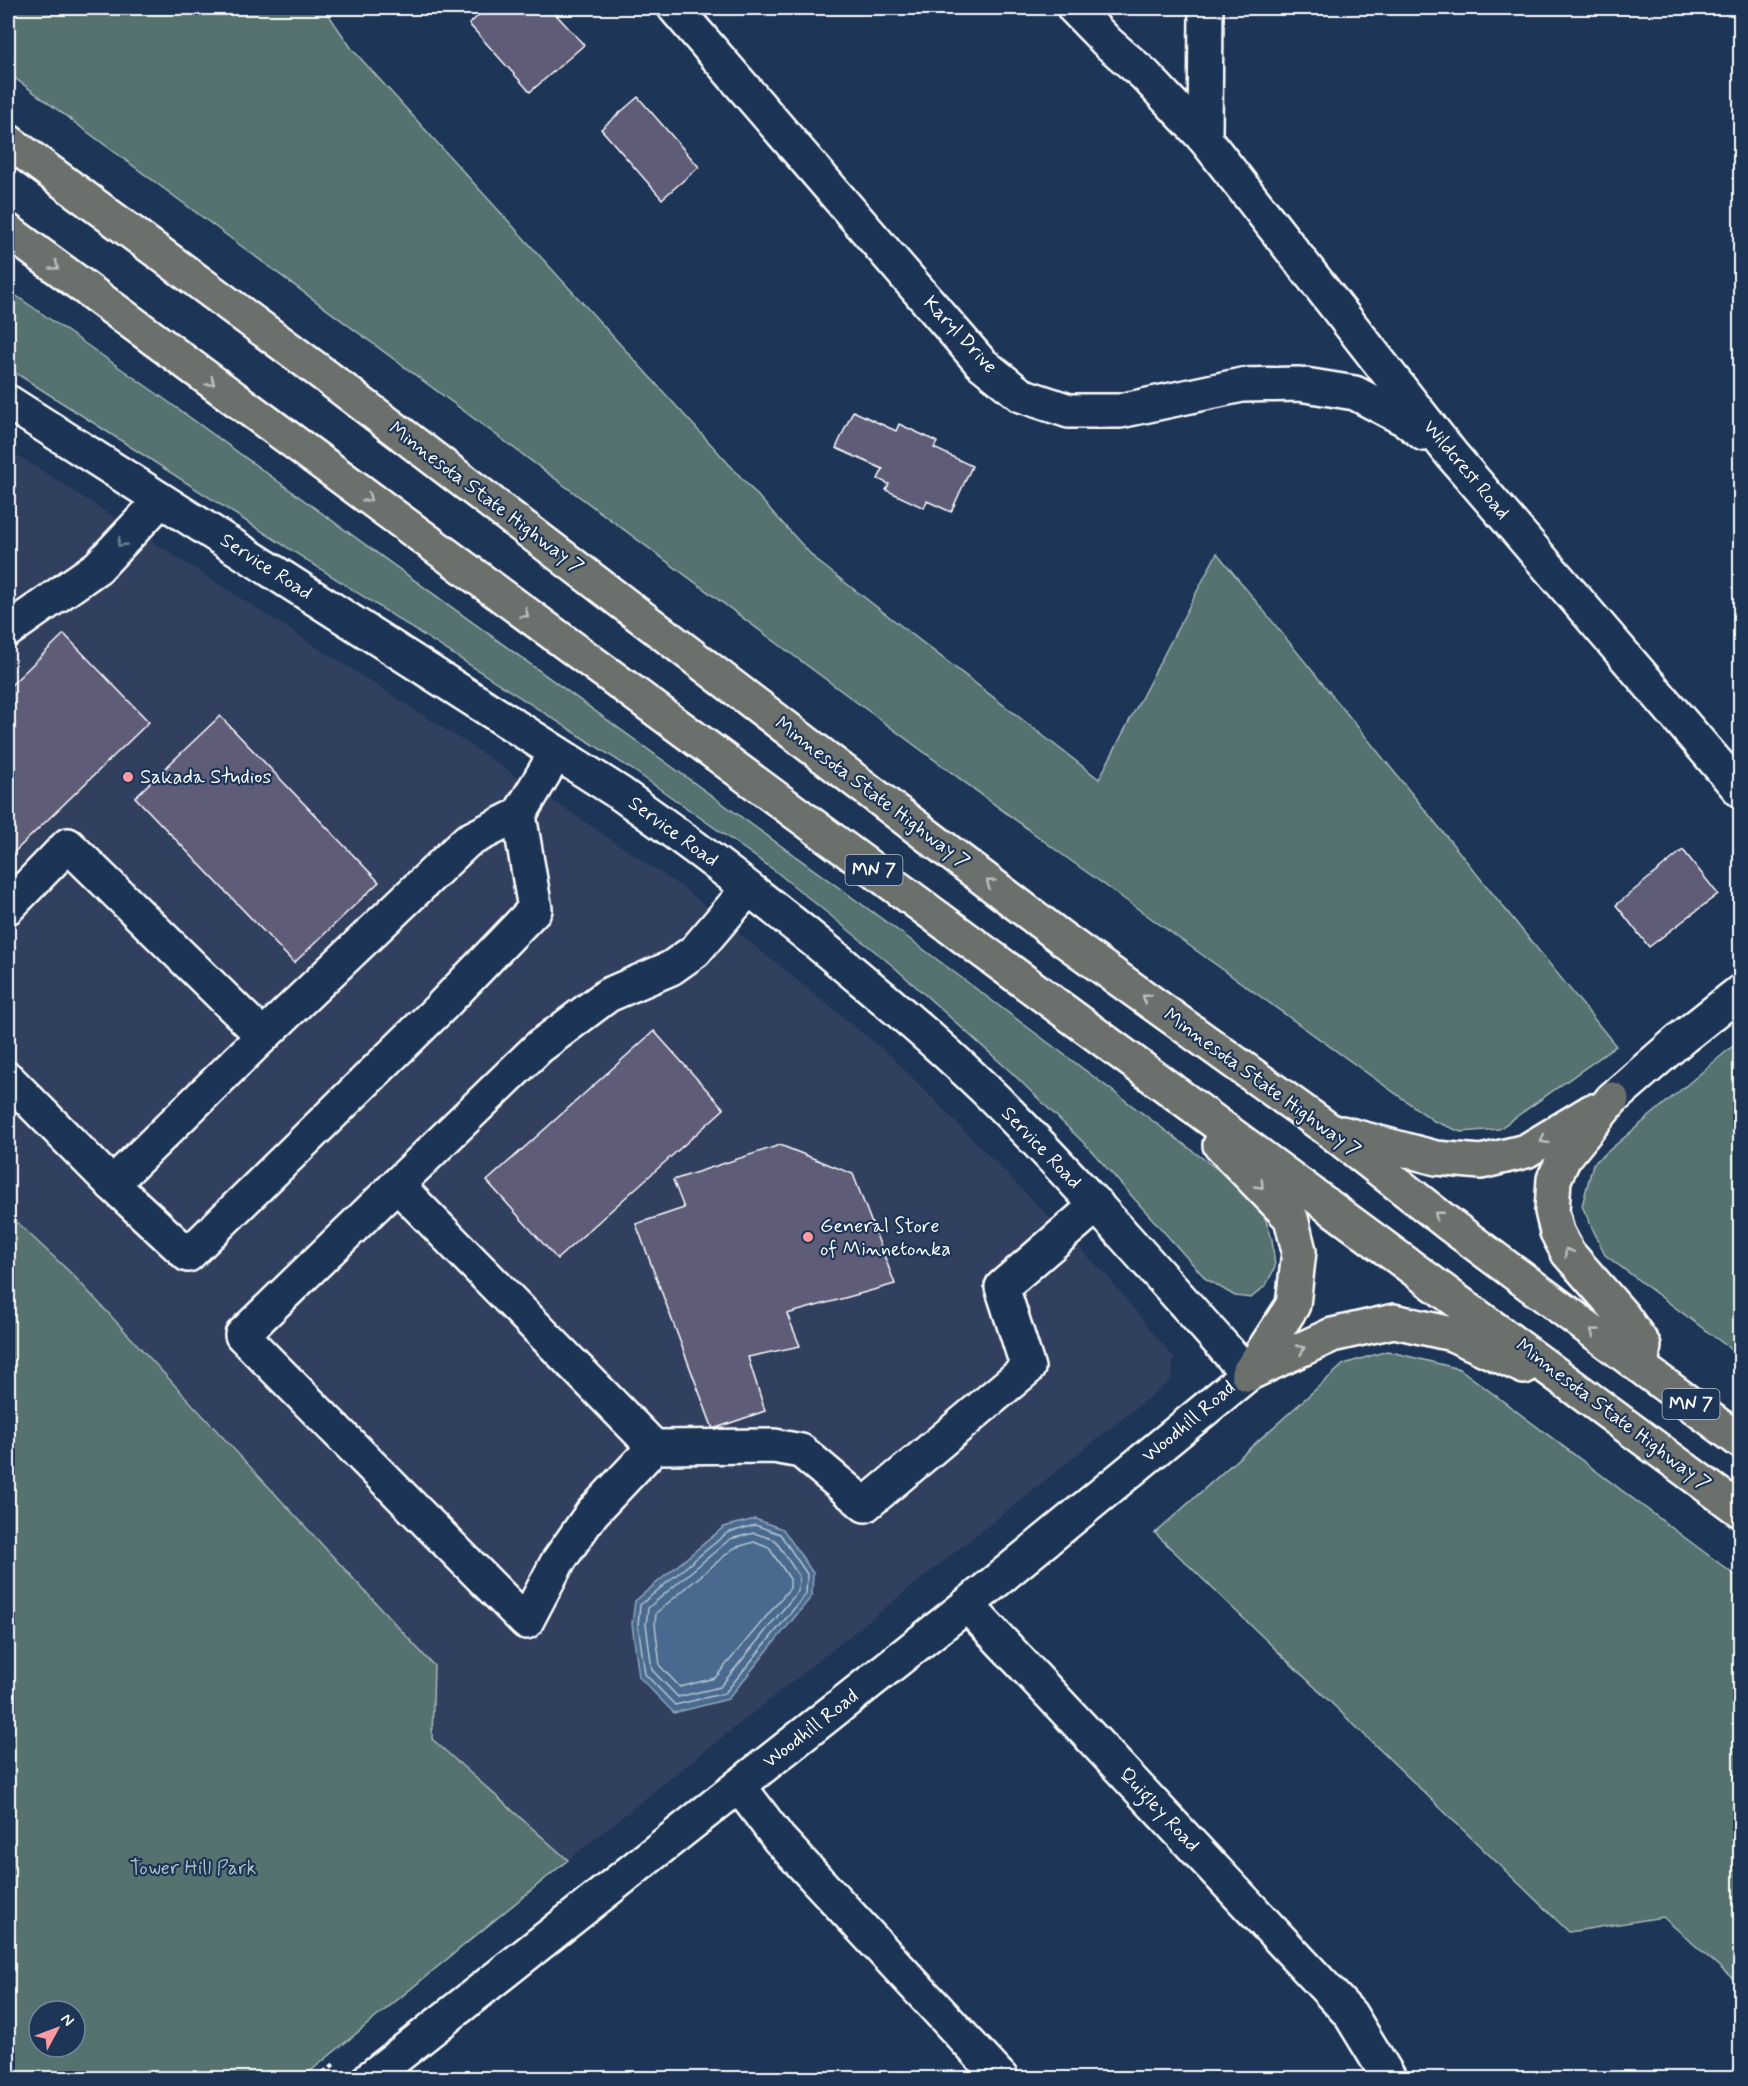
<svg xmlns="http://www.w3.org/2000/svg" width="1748" height="2086" font-family="Mynerve,sans-serif">
<rect width="100%" height="100%" fill="#1d3557"/>
<filter id="ink" filterUnits="userSpaceOnUse"><feTurbulence type="fractalNoise" baseFrequency=".0167" numOctaves="2"/><feDisplacementMap in="SourceGraphic" scale="12" xChannelSelector="R" yChannelSelector="G"/><feConvolveMatrix kernelMatrix="1 2 1 2 8 2 1 2 1" color-interpolation-filters="sRGB"/></filter>
<g filter="url(#ink)">
<!-- built -->
<path fill="#314061" d="M8 449 479 751 683 888 891 1056 1107 1276 1174 1358 1171 1380 568 1860 432 1739 434 1666 74 1276 8 1214Z"/>
<!-- green -->
<g fill="#547170" stroke="#aab8b8" stroke-width="1.5" fill-rule="evenodd">
<path d="M8 8H324L352 49 816 560 1099 779 1217 553 1616 1046 1499 1129 1461 1132 1434 1121 1060 853 8 73Z"/>
<path d="M8 290 156 393 911 940 1241 1187 1262 1208 1272 1239 1275 1267 1266 1285 1251 1298 1235 1296 1206 1279 1088 1147 1012 1073 893 966 774 870 633 770 8 368Z"/>
<path d="M1740 1040V1356L1605 1255 1582 1206 1593 1164Z"/>
<path d="M8 1214 74 1276 434 1666 432 1739 568 1860 302 2078H8ZM39 2011H75V2047H39Z"/>
<path d="M1387 1351 1460 1369 1740 1579V1985L1663 1917 1569 1932 1155 1533 1344 1364Z"/>
</g>
<!-- water -->
<path fill="#486a8e" stroke="#91a6bb" stroke-width="1.5" d="M755 1519 783 1529 813 1573 812 1596 728 1699 674 1713 639 1677 632 1624 635 1601 724 1527Z"/>
<g fill="none" stroke-linecap="round" stroke-linejoin="round">
<!-- shore -->
<g stroke="#b6c3d2" stroke-width="1.5">
<path d="M755 1525 780 1534 807 1574 806 1594 725 1693 675 1705 645 1674 638 1624 640 1605 727 1533Z"/>
<path d="M754 1533 775 1540 799 1576 798 1591 720 1687 678 1697 652 1670 646 1624 648 1608 730 1539Z"/>
<path d="M754 1542 769 1548 790 1579V1588L715 1678 680 1687 660 1666 655 1624 656 1613 734 1548Z"/>
</g>
</g>
<!-- building -->
<g fill="#5f5b78" stroke="#fff" stroke-width="1.5">
<path d="M487 8H550L584 45 530 92 469 24Z"/>
<path d="M638 97 699 167 662 199 601 129Z"/>
<path d="M853 411 896 431 899 424 925 436 937 442 934 448 972 466 951 512 927 501 924 508 886 490 889 484 878 479 883 469 836 448Z"/>
<path d="M64 634 149 722 8 858V688Z"/>
<path d="M220 716 379 882 294 963 135 797Z"/>
<path d="M1683 850 1718 894 1649 947 1616 905Z"/>
<path d="M654 1031 724 1109 557 1259 487 1181Z"/>
<path d="M780 1145 853 1174 895 1284 787 1314 800 1346 748 1357 765 1411 713 1429 636 1224 684 1208 673 1180Z"/>
</g>
<g fill="none" stroke-linecap="round" stroke-linejoin="round">
<!-- minor casing -->
<g stroke="#fff" stroke-width="38">
<g id="minor">
<path d="M675 8 981 363 1021 395 1069 411H1120L1242 385 1299 384 1355 393 1406 420 1424 434"/>
<path d="M1074 8 1108 43 1145 75 1205 139 1452 455 1740 790"/>
<path d="M1205 139 1206 8"/>
<path d="M8 402 621 794C706 854 789 918 868 985 912 1022 956 1060 996 1100 1084 1188 1165 1282 1248 1374L967 1605 370 2078"/>
<path d="M8 630 98 567 161 500"/>
<path d="M748 889 695 951 671 968 608 995 539 1047 242 1335 526 1622 557 1563 592 1513 654 1447 774 1446 801 1451 865 1505 1028 1368 1002 1287 1097 1205"/>
<path d="M8 907 68 845 263 1036 467 841 519 815 556 753"/>
<path d="M8 1079 112 1184 188 1255 441 1007 535 909 519 815"/>
<path d="M1612 1099 1683 1037 1740 992"/>
<path d="M112 1184 263 1036"/>
<path d="M397 1185 654 1447"/>
<path d="M967 1605 1350 2014 1389 2078"/>
<path d="M739 1786 779 1839 1001 2078"/>
</g>
</g>
<!-- major casing -->
<g stroke="#fff" stroke-width="38">
<g id="major">
<path d="M8 141 323 374 1063 939 1329 1130 1450 1225 1740 1441"/>
<path d="M8 231 1740 1510"/>
<path d="M1612 1099 1564 1158 1554 1179 1552 1211 1557 1232 1568 1253 1623 1316 1644 1346 1641 1367"/>
<path d="M1342 1133 1436 1158 1481 1162 1526 1151 1592 1111"/>
<path d="M1220 1145 1291 1218 1299 1251 1293 1305 1248 1374"/>
<path d="M1248 1374 1332 1335 1394 1321 1452 1334 1524 1367"/>
</g>
</g>
<!-- path -->
<path stroke="#fff" stroke-width="4" stroke-dasharray="4.5 4.5" stroke-linecap="butt" d="M316 2078 337 2062"/>
<!-- minor -->
<use href="#minor" stroke="#1d3557" stroke-width="33"/>
<!-- major -->
<use href="#major" stroke="#6c706d" stroke-width="33"/>
</g>
<!-- one-way arrows -->
<defs><path id="oneway-chevron" d="M-2-3.5L2.5 0L-2 3.5" fill="none" stroke-width="1.6" stroke-linecap="round" stroke-linejoin="round" transform="scale(1.5)"/></defs>
<g stroke="#bdbfbd">
<use href="#oneway-chevron" transform="translate(55 266) rotate(36)"/>
<use href="#oneway-chevron" transform="translate(211 382) rotate(36)"/>
<use href="#oneway-chevron" transform="translate(368 498) rotate(36)"/>
<use href="#oneway-chevron" transform="translate(525 614) rotate(36)"/>
<use href="#oneway-chevron" transform="translate(990 883) rotate(-143)"/>
<use href="#oneway-chevron" transform="translate(1146 998) rotate(-144)"/>
<use href="#oneway-chevron" transform="translate(1544 1140) rotate(149)"/>
<use href="#oneway-chevron" transform="translate(1260 1185) rotate(46)"/>
<use href="#oneway-chevron" transform="translate(1438 1215) rotate(-142)"/>
<use href="#oneway-chevron" transform="translate(1568 1252) rotate(-122)"/>
<use href="#oneway-chevron" transform="translate(1594 1332) rotate(-143)"/>
<use href="#oneway-chevron" transform="translate(1301 1349) rotate(-25)"/>
</g>
<use stroke="#6c7c92" href="#oneway-chevron" transform="translate(121 543) rotate(134)"/>
</g>
<!-- markers -->
<g fill="#ff9aa2" stroke="#1d3557" stroke-width="2">
<circle cx="128" cy="777" r="6"/>
<circle cx="808" cy="1237" r="6"/>
</g>
<g text-anchor="middle" dominant-baseline="central" stroke-width="4.5" stroke-linejoin="round" paint-order="stroke">
<!-- shield labels -->
<g fill="#1d3557" stroke="#bbc2cd" stroke-width="1.5">
<rect x="845.5" y="855" width="57" height="30" rx="4.5"/>
<rect x="1662.5" y="1389" width="57" height="30" rx="4.5"/>
</g>
<g font-size="18" font-weight="bold" fill="#fff">
<text x="874" y="870">MN 7</text>
<text x="1691" y="1404">MN 7</text>
</g>
<!-- street labels -->
<g font-size="20" fill="#fff" stroke="#1d3557">
<text transform="translate(960 335) rotate(47)">Karyl Drive</text>
<text transform="translate(1466 470) rotate(50)">Wildcrest Road</text>
<text transform="translate(486 498) rotate(37)">Minnesota State Highway 7</text>
<text transform="translate(266 567) rotate(33)">Service Road</text>
<text transform="translate(872 793) rotate(37)">Minnesota State Highway 7</text>
<text transform="translate(673 832) rotate(36)">Service Road</text>
<text transform="translate(1262 1083) rotate(36)">Minnesota State Highway 7</text>
<text transform="translate(1041 1148) rotate(46)">Service Road</text>
<text transform="translate(1613 1415) rotate(37)">Minnesota State Highway 7</text>
<text transform="translate(1189 1422) rotate(-40)">Woodhill Road</text>
<text transform="translate(811 1729) rotate(-38)">Woodhill Road</text>
<text transform="translate(1159 1810) rotate(47)">Quigley Road</text>
</g>
<!-- poi labels -->
<g font-size="20" fill="#fff" stroke="#1d3557" text-anchor="start">
<text x="140" y="777">Sakada Studios</text>
<text x="820" y="1226">General Store<tspan x="820" dy="23">of Minnetonka</tspan></text>
</g>
<!-- park labels -->
<g font-size="20" fill="#b2bfbf" stroke="#1d3557">
<text x="193" y="1868">Tower Hill Park</text>
</g>
</g>
<!-- margin -->
<rect width="1748" height="2086" fill="none" stroke="#1d3557" stroke-width="30"/>
<rect x="15" y="15" width="1718" height="2056" fill="none" stroke="#fff" stroke-width="2" filter="url(#ink)"/>
<!-- north arrow -->
<g transform="translate(57 2029) rotate(49)"><circle r="28" fill="#1d3557" stroke="#77869a" stroke-width="1.5"/>
<path d="M0-4.5L10 22L0 15L-10 22Z" fill="#ff9aa2"/>
<text y="-9" font-size="16" font-weight="bold" text-anchor="middle" fill="#ffffff">N</text>
</g>
</svg>
